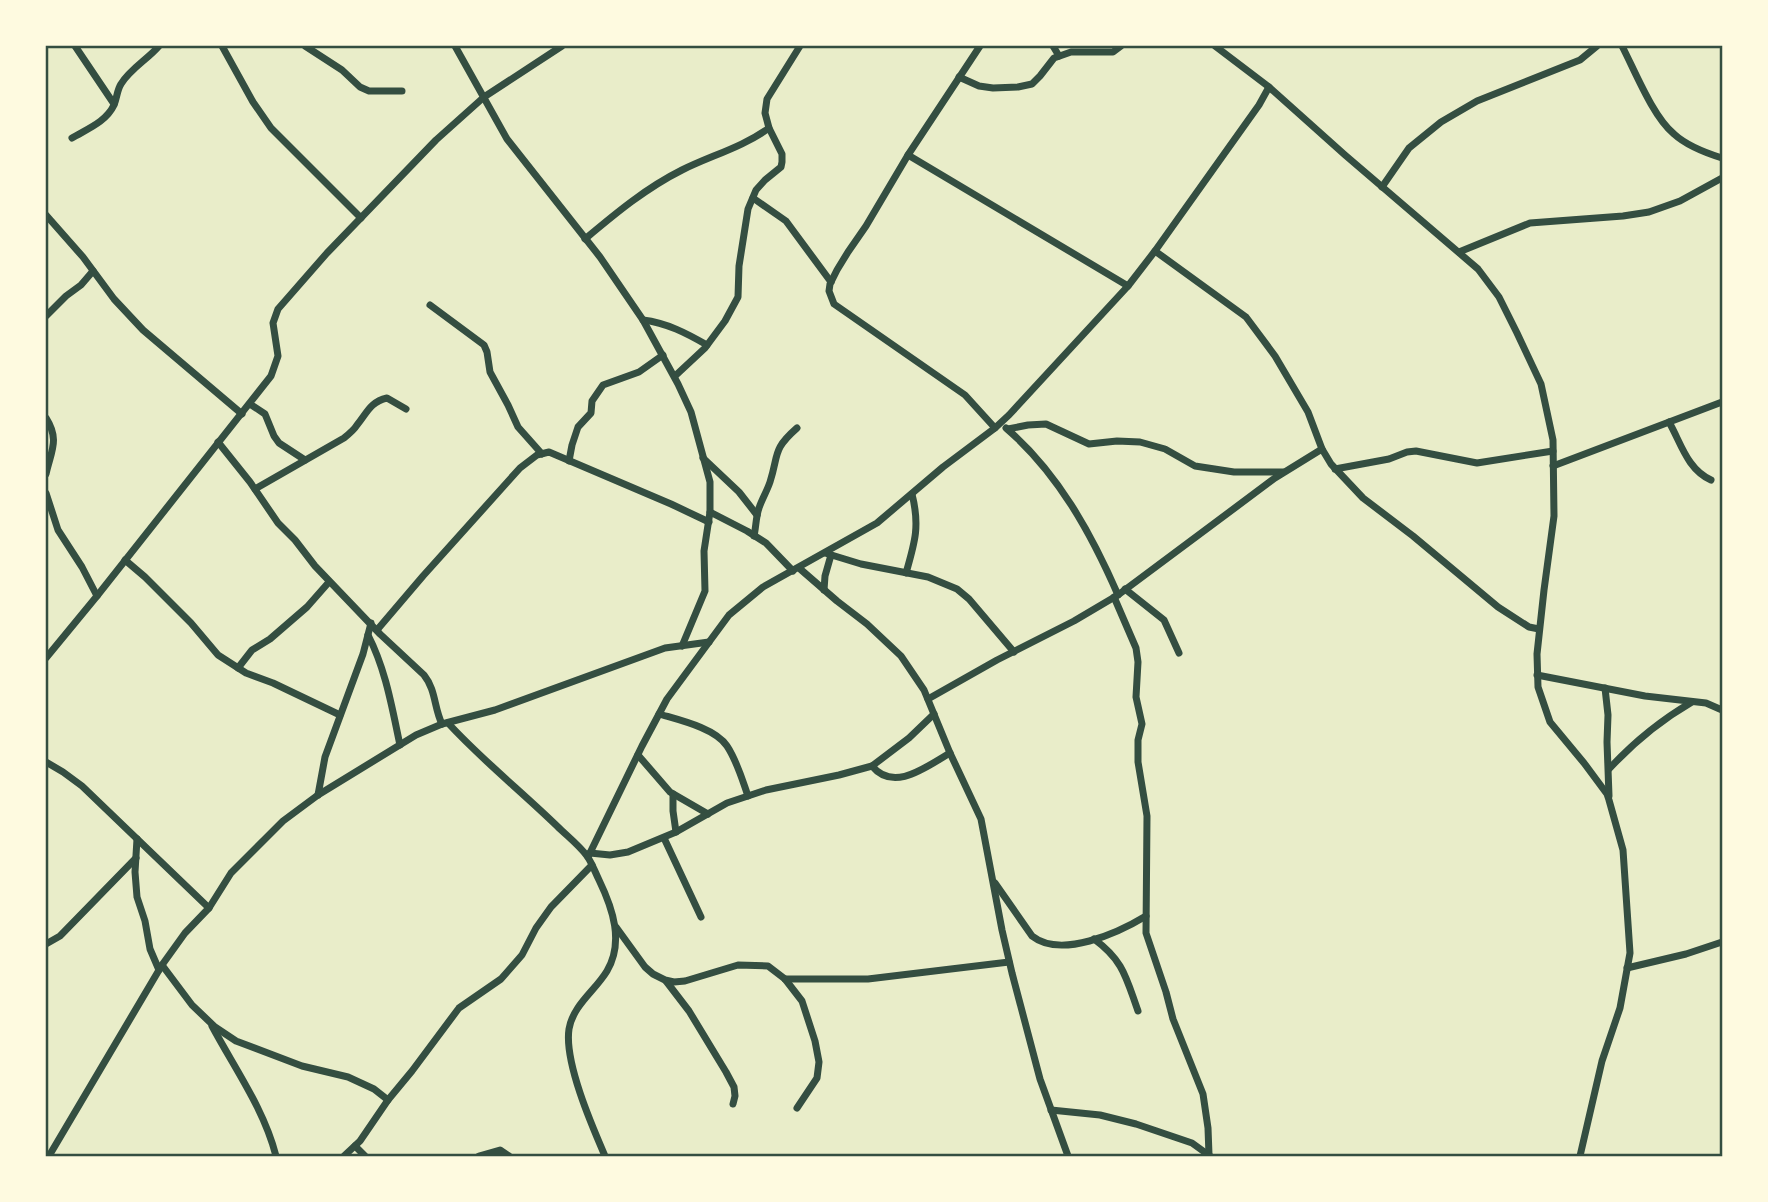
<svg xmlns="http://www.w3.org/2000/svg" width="1768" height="1202" font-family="'Alegreya Sans',sans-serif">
<rect width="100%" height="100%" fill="#e9edc9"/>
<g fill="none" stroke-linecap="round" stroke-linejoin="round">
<!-- minor -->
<g stroke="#344e41" stroke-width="7">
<path d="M75 46 114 104"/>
<path d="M222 46 253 102 271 128 361 218"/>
<path d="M305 46 342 70 360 87 369 91H402"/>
<path d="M455 46 507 139 600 257 643 320 678 384 691 412 710 482V512L704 551 705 591 682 646"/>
<path d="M980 46 908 155 866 226 848 252 837 270 830 284 829 291 834 304 965 395 995 428"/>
<path d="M1053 46 1059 56"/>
<path d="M1215 46 1269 87 1345 155 1478 269 1499 297 1517 333 1541 384 1553 440 1554 516 1544 590 1537 654 1538 687 1550 722 1584 763 1607 794 1609 800 1623 850 1630 953 1620 1008 1602 1061 1580 1156"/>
<path d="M1622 46C1635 71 1653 117 1674 134 1687 146 1706 153 1722 158"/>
<path d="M959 77 979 86 993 88 1018 87 1032 84 1040 76 1054 58 1071 52H1113L1121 46"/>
<path d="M72 138C87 129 106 122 114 105 117 98 117 90 121 84 130 69 148 59 159 46"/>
<path d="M908 155 1128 286"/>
<path d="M1382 187 1409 148 1441 122 1477 101 1580 60 1597 46"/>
<path d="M753 198 786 221 831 282"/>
<path d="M46 215 83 257 114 299 143 330 242 414"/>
<path d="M585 239C616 213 646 188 682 170 710 156 743 147 769 128"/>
<path d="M1155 251 1246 317 1275 356 1308 412 1322 449 1331 464 1363 498 1413 536 1498 607 1529 627 1539 629"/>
<path d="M1459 252 1530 223 1623 216 1649 212 1680 201 1722 178"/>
<path d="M430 305 484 345 487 352 490 372 508 405 518 427 542 454"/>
<path d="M46 316 66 296 81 285 93 271"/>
<path d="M643 320C667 323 686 333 707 345"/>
<path d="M675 376 705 348 725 321 738 297 739 266 748 209 756 190 765 180 781 167 782 162V154L769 128 765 113 767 99 800 46"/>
<path d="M250 404 265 414 274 436 279 443 305 460"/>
<path d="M46 418C60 440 51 451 46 474"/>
<path d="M1669 422C1681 443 1687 469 1711 480"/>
<path d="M1006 428C1058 473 1091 533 1118 595"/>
<path d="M1008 429 1028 425 1046 424 1089 444 1117 441 1140 442 1165 449 1195 466 1234 472H1283"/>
<path d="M218 442 250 482 278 523 295 540 315 566 380 634 424 675C436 690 434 708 442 724"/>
<path d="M703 458 739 492 757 515"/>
<path d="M569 461 572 445 578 427 591 413 592 401 603 385 639 372 663 355"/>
<path d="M1553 466 1722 402"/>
<path d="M1335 469 1389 459 1407 452 1416 451 1477 463 1553 451"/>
<path d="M255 489 344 438C349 434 354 430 357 425 367 413 370 402 387 398L406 409"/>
<path d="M46 493 58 530 82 567 97 596"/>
<path d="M710 512 747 531 766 543 793 571"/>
<path d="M754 536C756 527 756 516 759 508 762 499 767 491 770 482 779 454 772 450 797 428"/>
<path d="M825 553 861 564 928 577 957 589 969 599 1014 652"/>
<path d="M125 560 145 577 191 623 218 655 246 673 273 683 340 715"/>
<path d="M799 568 837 601 867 624 901 656 924 690 950 753 981 819 1002 930 1012 973 1040 1079 1068 1156"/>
<path d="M906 573C915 542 920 526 912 494"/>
<path d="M1125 589 1164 620 1179 653"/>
<path d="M824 590 825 576 831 555"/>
<path d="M1114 597 1136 648 1138 662 1136 697 1142 724 1138 740V762L1147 816 1146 933 1166 992 1173 1019 1203 1094 1208 1128 1209 1155"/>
<path d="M377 630 423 576 520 468 537 455 549 452 671 504 709 522"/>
<path d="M368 635C386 670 392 708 400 745"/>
<path d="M46 658 97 596 271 376 278 356 273 323 278 309 327 253 436 140 484 97 562 46"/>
<path d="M238 668 252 650 270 639 307 607 329 582"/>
<path d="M1537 675 1645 696 1706 703 1722 710"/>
<path d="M1605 688 1608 715 1607 742 1609 796"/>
<path d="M928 699 997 660 1074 621 1118 595 1275 478 1322 449"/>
<path d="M659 714C679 720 715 728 727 746 737 761 742 779 748 796"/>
<path d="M448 723C482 760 521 791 557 826 567 836 579 845 587 856 592 863 595 872 599 880 613 909 624 942 607 971 595 991 573 1005 569 1029 564 1062 592 1126 605 1156"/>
<path d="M638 755 670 792 708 814"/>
<path d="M46 762 63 772 82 786 209 908"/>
<path d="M872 766C894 793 927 766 950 753"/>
<path d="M1609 769C1633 743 1661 720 1692 702"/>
<path d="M673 794V811L676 832"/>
<path d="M318 795 325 757 363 654 371 623"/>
<path d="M664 838 701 917"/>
<path d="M137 839 135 872 137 897 145 921 150 949 159 970"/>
<path d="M590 853 610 855 628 852 676 832 727 803 766 790 839 775 872 766 909 738 934 714"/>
<path d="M588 857 642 746 667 699 729 615 763 587 877 523 943 467 995 428 1009 415 1128 286 1155 251 1259 105 1269 87"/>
<path d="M995 883 1032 936C1061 959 1118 933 1146 916"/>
<path d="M616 927 645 967 653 974 665 980 674 982 685 981 738 965 768 966 785 979 802 1001 815 1041 819 1062 817 1078 797 1108"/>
<path d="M1094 939C1124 961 1126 978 1138 1011"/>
<path d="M46 944 60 936 136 858"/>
<path d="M162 965 192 1005 215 1027 236 1041 302 1066 348 1077 374 1089 388 1100"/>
<path d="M1627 968 1686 954 1722 942"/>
<path d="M785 979H868L1009 962"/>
<path d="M666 981 689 1011 726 1072 734 1087 735 1096 733 1104"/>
<path d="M212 1026C235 1069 264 1109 276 1156"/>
<path d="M1051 1110 1100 1115 1136 1124 1192 1143 1210 1156"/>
<path d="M355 1146 365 1156"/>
<path d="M49 1156 162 965 185 933 209 908 231 873 283 821 318 795 416 735 442 724 495 710 665 648 709 642"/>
<path d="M344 1156 360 1141 388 1100 412 1071 459 1008 501 979 522 955 536 928 551 907 592 865"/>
<path d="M479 1156 500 1150 509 1156"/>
</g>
</g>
<!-- border -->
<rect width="1768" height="1202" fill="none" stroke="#fefae0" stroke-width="94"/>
<rect x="47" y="47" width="1674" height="1108" fill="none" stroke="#344e41" stroke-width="2.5"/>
</svg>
